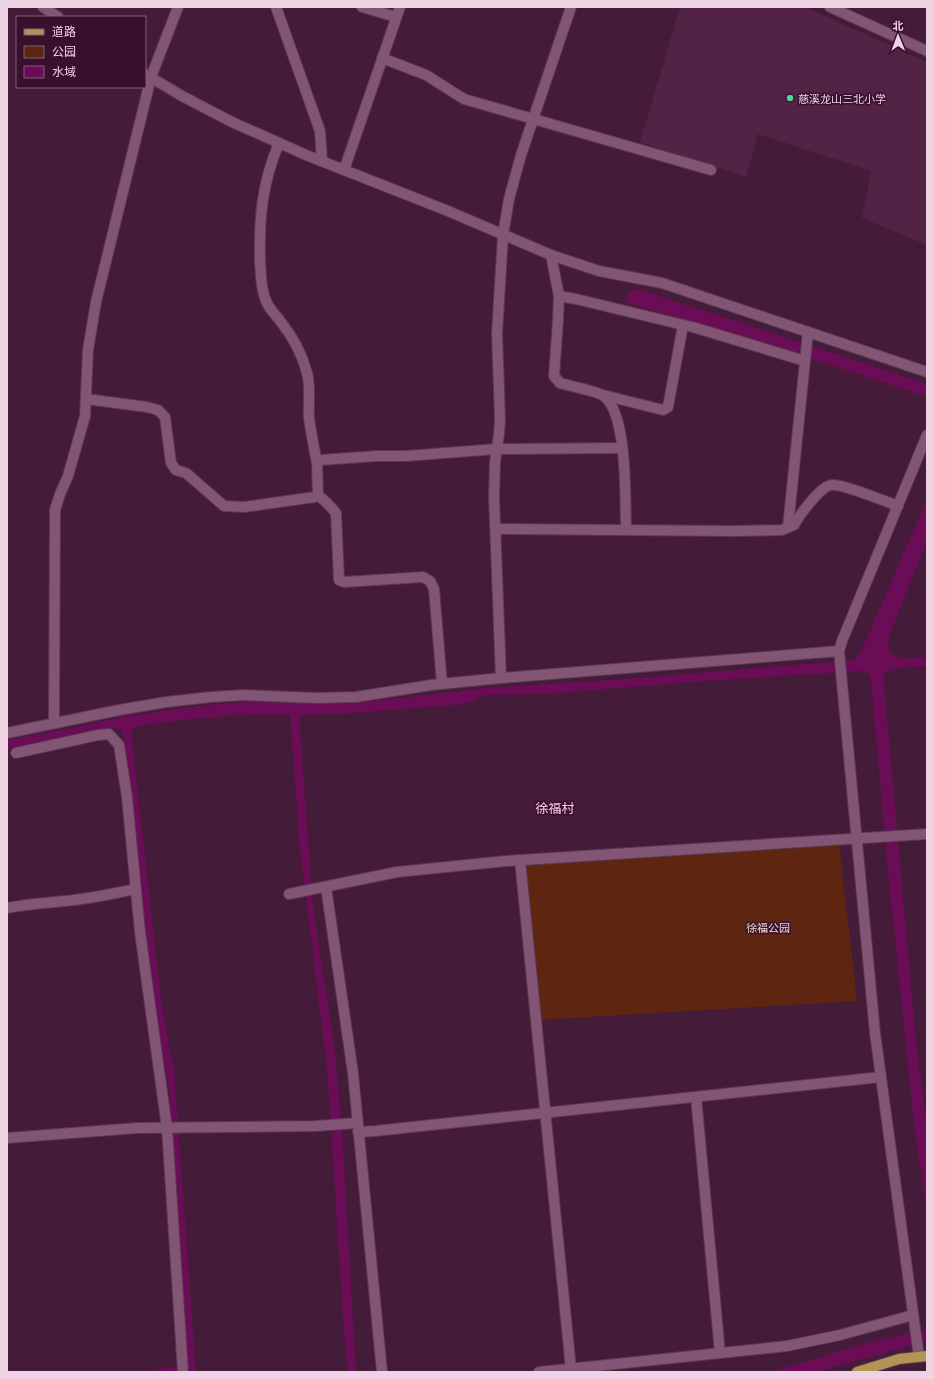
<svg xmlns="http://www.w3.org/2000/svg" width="934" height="1379" font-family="Commissioner,'Noto Sans SC',sans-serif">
<rect width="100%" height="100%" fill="#441b38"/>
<!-- built -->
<path fill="#522344" d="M680 7H805L927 62V245L862 218 871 171 758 134 746 177 640 142Z"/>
<!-- green -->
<path fill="#5e2610" d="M839 844 857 1001 538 1020 523 865Z"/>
<!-- water -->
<g fill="#6b0d56">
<path d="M633 289H637L927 384V397L758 341 628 303 625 300Z"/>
<path d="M927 499V541L888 639 889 653 904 659 927 657V666L891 669 883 674 917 1051 927 1124V1216L913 1116 886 850 871 680 868 673 860 671 704 681 545 694 487 695 477 698 473 701 464 704 354 713 299 715 312 895 320 954 335 1051 342 1130 356 1372H348L344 1332 327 1068 300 850 290 715C239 713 187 719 136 726L133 729 131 734 162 1007 174 1071 196 1372H142L180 1366 188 1363 174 1149 168 1082 154 1001 123 735 121 729 109 728 7 750V740L46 733 128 716 204 705 250 702 347 704 486 688 626 679 854 660 860 654Z"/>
<path d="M927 1329V1341L816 1372H771L870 1342Z"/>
</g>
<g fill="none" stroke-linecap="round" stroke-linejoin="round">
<!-- minor casing -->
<g stroke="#5b3952" stroke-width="12">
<g id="minor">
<path d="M43 7 58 17"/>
<path d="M276 7 320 131 322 161"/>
<path d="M362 7 396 17"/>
<path d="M830 7 927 51"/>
<path d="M382 58 426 75 464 99 711 170"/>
<path d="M145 74 182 96 232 122 306 155 448 211 551 255 599 271 662 283 927 372"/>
<path d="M279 143C262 183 259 218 260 261 261 276 261 292 268 305 271 311 277 316 281 322 293 337 302 354 307 373 311 387 308 403 309 418 311 433 314 448 317 463"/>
<path d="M344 170 400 7"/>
<path d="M551 255 559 296 558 320 554 376 560 383C569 386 598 391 604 396 628 415 625 500 626 530"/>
<path d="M559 296 576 299 696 328 805 361"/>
<path d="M603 395 663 410 668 407 683 325"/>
<path d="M86 399 147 407 158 410 165 417 171 463 176 470 186 473 224 506 244 507 315 497 318 495 317 463 320 460 377 456H406L497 449 622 448"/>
<path d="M318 495 328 504 336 513 339 580 344 582 423 577 430 581 434 589 442 684"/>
<path d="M788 527 808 332"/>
<path d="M496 529 734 531 782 530 794 525C799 516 821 485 832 485 844 484 884 501 898 506"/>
<path d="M501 678 494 497 495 462 499 434 500 419 497 334 503 235 509 199 521 155 571 7"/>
<path d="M54 723 55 510 60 494 68 476 85 416 88 350 96 302 151 77 178 7"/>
<path d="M7 733 119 710 166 702 211 697 245 695 316 698 356 697 431 685 501 678 839 651"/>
<path d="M16 753 98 735 109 734 119 745 127 797 140 932 167 1128 183 1372"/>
<path d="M520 860 571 1369"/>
<path d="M326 887 353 1073 382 1372"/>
<path d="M289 894 397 872 506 861 927 834"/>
<path d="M7 908C26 904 46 903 65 901 89 899 112 894 136 889"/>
<path d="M696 1097 720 1353"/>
<path d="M358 1132 375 1131 881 1077"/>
<path d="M7 1138 137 1128 315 1126 357 1123"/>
<path d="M919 1357 875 1033 839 651 842 641 927 435"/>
<path d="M539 1372 787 1346 840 1335 913 1315"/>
</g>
</g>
<!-- major casing -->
<g stroke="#5b3952" stroke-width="12">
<path id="major" d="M857 1372 899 1359 927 1356"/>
</g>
<!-- minor -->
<use href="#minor" stroke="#835574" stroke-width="10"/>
<!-- major -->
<use href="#major" stroke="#b29454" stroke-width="10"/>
</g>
<!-- markers -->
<circle fill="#52d397" stroke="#39112e" stroke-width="1.5" cx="790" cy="98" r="4"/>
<g text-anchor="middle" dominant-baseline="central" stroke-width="3" stroke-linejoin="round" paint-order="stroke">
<!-- poi labels -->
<g font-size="11" fill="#eed3e4" stroke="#39112e" text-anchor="start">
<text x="798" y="98">慈溪龙山三北小学</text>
</g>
<!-- park labels -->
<g font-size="11" fill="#f4d7cd" stroke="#39112e">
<text x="768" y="927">徐福公园</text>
</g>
<!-- quarter labels -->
<g font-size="13" fill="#fbc5e8" stroke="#39112e">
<text x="555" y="808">徐福村</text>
</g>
</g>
<!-- border -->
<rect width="934" height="1379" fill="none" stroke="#eed3e4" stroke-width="16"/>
<!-- legend -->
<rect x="16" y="16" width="130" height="72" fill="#39112e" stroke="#815f77"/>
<rect x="24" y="29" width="20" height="6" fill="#b29454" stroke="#815f77"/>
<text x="52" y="36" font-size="12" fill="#eed3e4">道路</text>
<rect x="24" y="46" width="20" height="12" fill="#5e2610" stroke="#815f77"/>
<text x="52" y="56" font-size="12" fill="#eed3e4">公园</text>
<rect x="24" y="66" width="20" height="12" fill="#6b0d56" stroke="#815f77"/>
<text x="52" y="76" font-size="12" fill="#eed3e4">水域</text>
<!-- north arrow -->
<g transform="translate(898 36) rotate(359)" stroke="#39112e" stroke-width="3" paint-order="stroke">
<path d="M0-3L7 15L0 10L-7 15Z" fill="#eed3e4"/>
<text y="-6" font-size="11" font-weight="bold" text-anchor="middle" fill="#eed3e4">北</text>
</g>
</svg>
